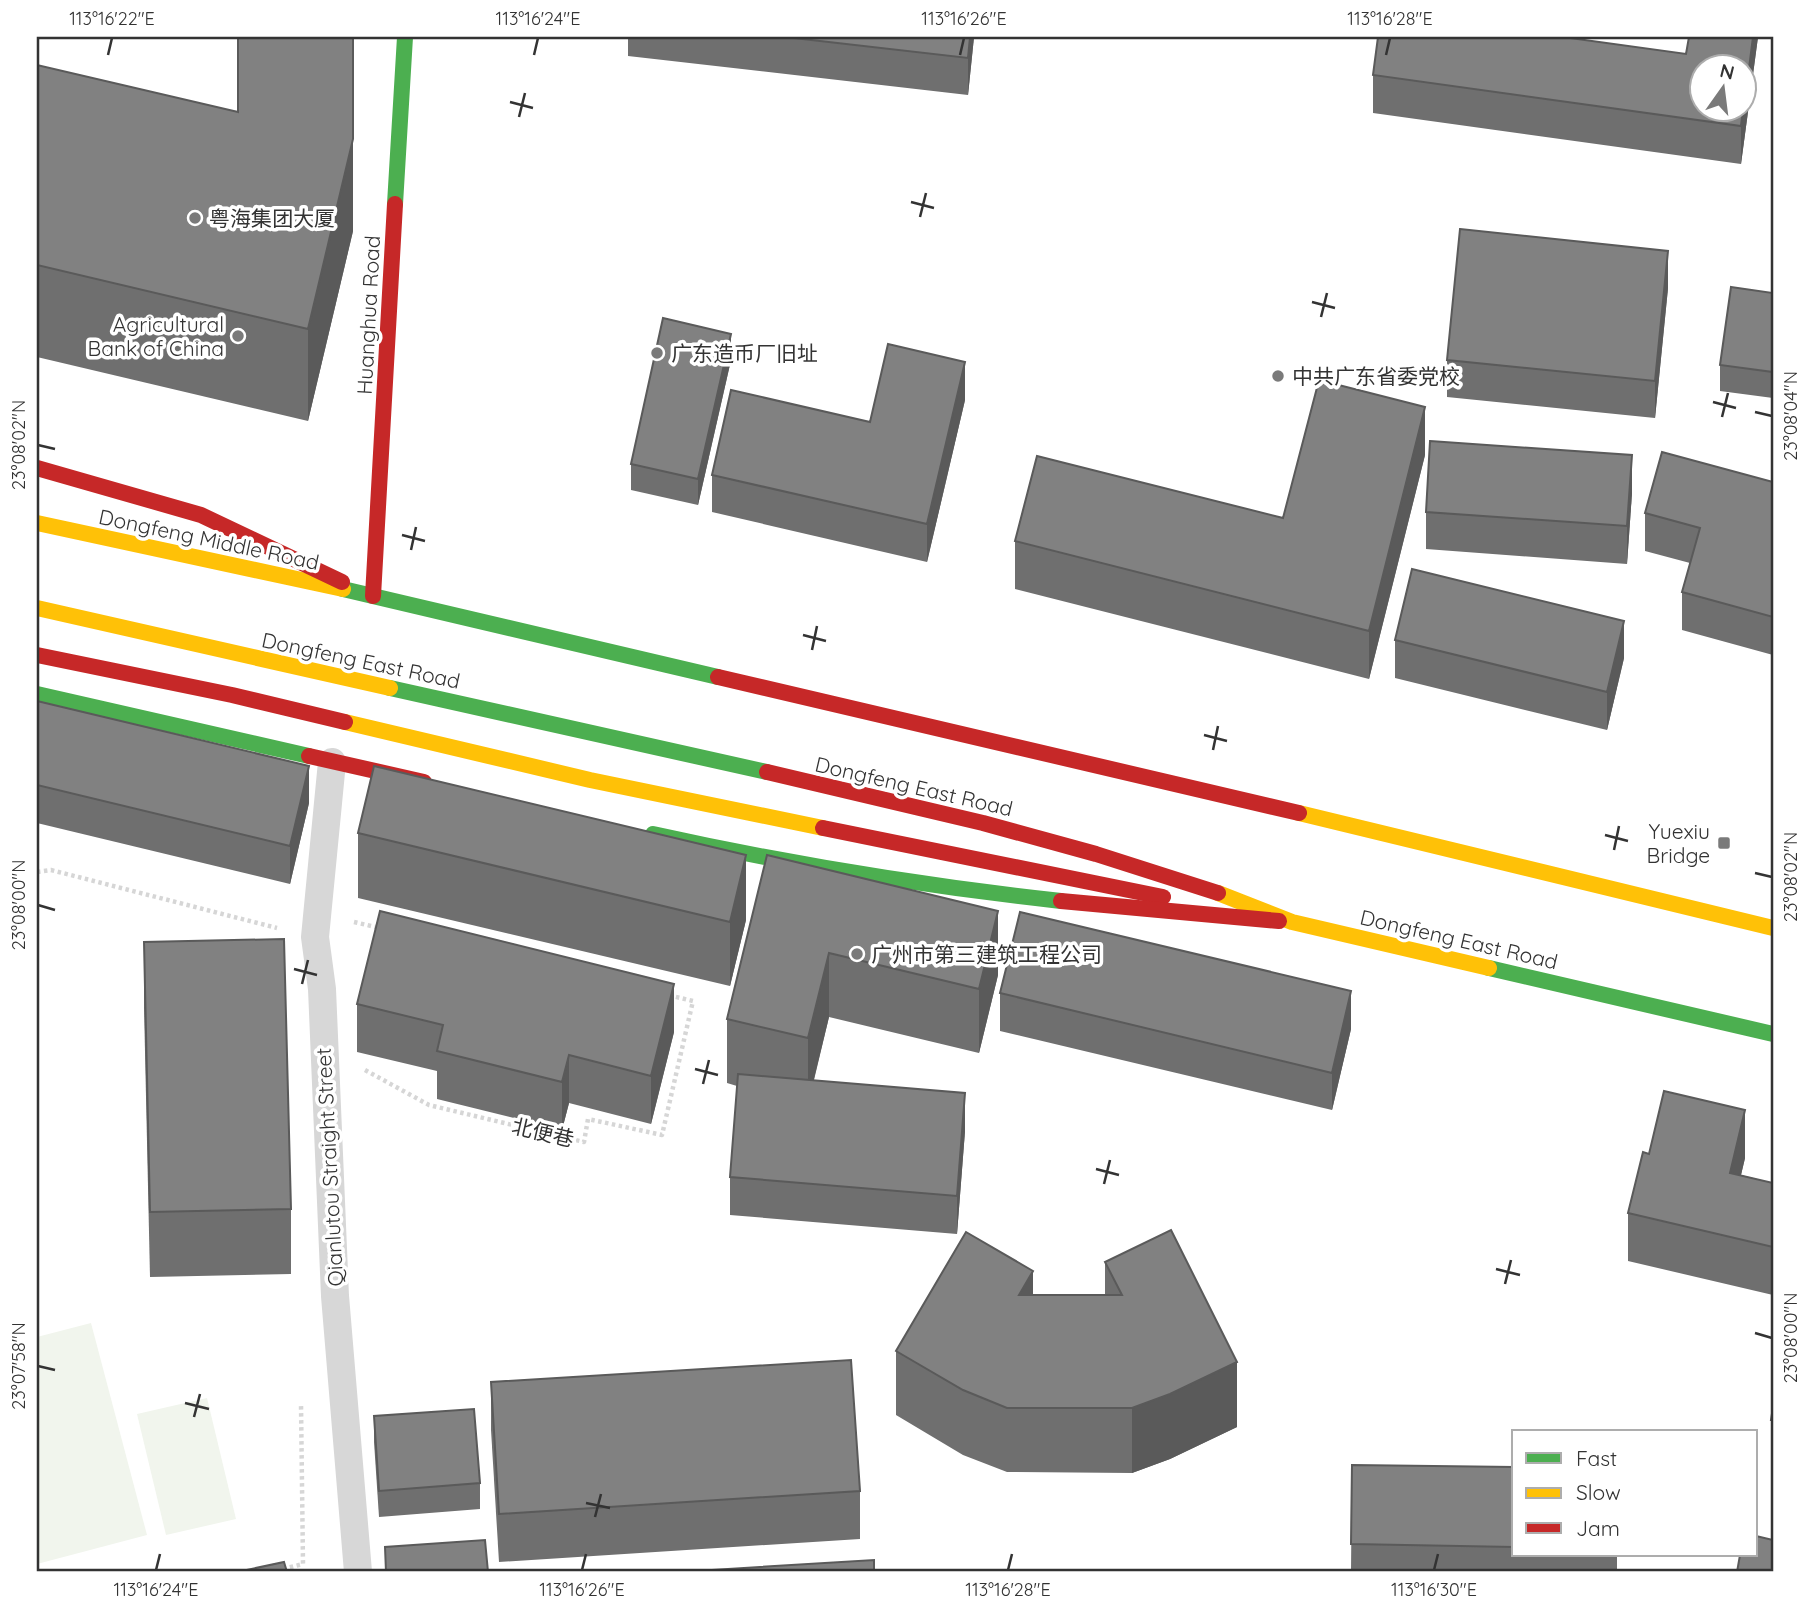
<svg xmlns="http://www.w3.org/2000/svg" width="1810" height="1609" font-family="Quicksand,'Noto Sans SC',sans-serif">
<rect width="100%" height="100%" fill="#fff"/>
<!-- green -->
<g fill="#f1f5ed">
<path d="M91 1323 147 1535 37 1564V1337Z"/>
<path d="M207 1398 236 1519 166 1535 137 1414Z"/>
</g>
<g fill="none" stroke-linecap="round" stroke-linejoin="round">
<!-- path -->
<g stroke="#d6d6d6" stroke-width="4.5" stroke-dasharray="3.5 3.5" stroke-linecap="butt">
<path d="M37 872 51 870 277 928"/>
<path d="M354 922 380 928"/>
<path d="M365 1070 429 1105 584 1142 588 1119 662 1135 693 1001 668 995"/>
<path d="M283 1569 303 1564 301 1404"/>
</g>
<!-- lane -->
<path stroke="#d7d7d7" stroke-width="28" d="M332 762 315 937 322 989 335 1296 358 1572"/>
<!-- fast -->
<g stroke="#4caf50" stroke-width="16">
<path d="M395 204 405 37"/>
<path d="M343 589 718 677"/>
<path d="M390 688 767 772"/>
<path d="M37 694 309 756"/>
<path d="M653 834C788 864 924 886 1061 901"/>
<path d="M1489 968 1773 1034"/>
</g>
<!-- slow -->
<g stroke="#ffc107" stroke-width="16">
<path d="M37 523 343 589"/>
<path d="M37 608 390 688"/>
<path d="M345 722 590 780 823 828"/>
<path d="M1299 813 1773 928"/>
<path d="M1218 893 1292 922 1489 968"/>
</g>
<!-- jam -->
<g stroke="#c62828" stroke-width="16">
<path d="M37 468 201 515 342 582"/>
<path d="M373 596 395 204"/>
<path d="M37 655 232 695 345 722"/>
<path d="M718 677 1299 813"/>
<path d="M309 756 424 782"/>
<path d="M767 772 983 823 1096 854 1218 893"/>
<path d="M823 828 1163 897"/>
<path d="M1061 901 1279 921"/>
</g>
</g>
<!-- wall -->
<g fill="#6f6f6f">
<path d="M628 37H974L968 95 628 56Z"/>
<path d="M1689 37H1758L1741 164 1373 113V75L1686 54Z"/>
<path d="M37 65 353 231 308 421 37 357Z"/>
<path d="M1668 288 1655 418 1447 397V360Z"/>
<path d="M1773 293V398L1720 391V365Z"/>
<path d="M731 360 698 505 631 490V464Z"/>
<path d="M965 400 927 562 712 512V475Z"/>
<path d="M1425 455 1369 679 1015 589V541L1283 518Z"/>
<path d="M1773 482V655L1682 630V592L1690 563 1645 551V513Z"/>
<path d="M1632 493 1627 564 1426 549V512Z"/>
<path d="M1395 640 1624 658 1607 730 1395 678Z"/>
<path d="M37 701 309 803 290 884 37 823Z"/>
<path d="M358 833 746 920 730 986 358 898Z"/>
<path d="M767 855 998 975 979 1053 829 1017 814 1080 965 1131 957 1234 730 1215V1177L737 1086 727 1083V1019Z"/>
<path d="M144 942 291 1209V1274L150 1277 144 1007Z"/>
<path d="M1000 993 1351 1029 1332 1110 1000 1031Z"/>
<path d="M357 1004 674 1032 651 1124 569 1103 562 1130 437 1099V1071L357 1052Z"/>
<path d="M1649 1154 1745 1158 1741 1175 1773 1183V1295L1628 1261V1213Z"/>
<path d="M1105 1262 1237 1427 1170 1459 1132 1473 1007 1472 963 1455 896 1415V1351L1033 1295H1105Z"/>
<path d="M491 1382 860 1491V1539L499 1562 491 1430Z"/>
<path d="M1773 1407V1468H1771V1420Z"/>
<path d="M374 1416 480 1483V1509L379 1517 374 1442Z"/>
<path d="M1352 1465 1514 1467V1555H1617V1572H1351Z"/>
</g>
<!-- shaded-wall -->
<g fill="#5a5a5a">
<path d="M353 37V231L308 421V329Z"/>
<path d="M970 37H974L968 95V58Z"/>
<path d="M1753 37H1758L1741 164V126Z"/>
<path d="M1668 251V288L1655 418V381Z"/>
<path d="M731 334V360L698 505V479Z"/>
<path d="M965 362V400L927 562V524Z"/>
<path d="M1425 407V455L1369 679V631Z"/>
<path d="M1632 455V493L1627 564V526Z"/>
<path d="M1624 621V658L1607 730V692Z"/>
<path d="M309 766V803L290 884V846Z"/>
<path d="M746 855V920L730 986V922Z"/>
<path d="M998 911V975L979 1053V989Z"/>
<path d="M829 953V1017L808 1103V1038Z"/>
<path d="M674 984V1032L651 1124V1076Z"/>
<path d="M1351 991V1029L1332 1110V1073Z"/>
<path d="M569 1055V1103L562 1130V1082Z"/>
<path d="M965 1093V1131L957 1234V1196Z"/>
<path d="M1745 1110V1158L1730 1221V1173Z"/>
<path d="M1033 1271V1335L1019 1295Z"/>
<path d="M1237 1362V1427L1170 1459 1132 1473V1408Z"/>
</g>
<!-- building -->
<g fill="#818181" stroke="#5a5a5a" stroke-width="2">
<path d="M238 37H353V139L308 329 37 265V65L238 112Z"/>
<path d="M785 37H970L968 58Z"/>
<path d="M1378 37H1563L1686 54 1689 37H1753L1744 108V66H1702V108H1743L1741 126 1373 75Z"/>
<path d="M1460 229 1668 251 1655 381 1447 360Z"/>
<path d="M1731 287 1773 293V372L1720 365Z"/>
<path d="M663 318 731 334 698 479 631 464Z"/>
<path d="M888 344 965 362 927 524 712 475 731 390 870 422Z"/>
<path d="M1319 380 1425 407 1369 631 1015 541 1037 456 1283 518Z"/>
<path d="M1430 441 1632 455 1627 526 1426 512Z"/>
<path d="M1662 452 1773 482V617L1682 592 1700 528 1645 513Z"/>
<path d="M1412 569 1624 621 1607 692 1395 640Z"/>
<path d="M37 701 309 766 290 846 37 785Z"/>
<path d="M374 766 746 855 730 922 358 833Z"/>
<path d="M767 855 998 911 979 989 829 953 808 1038 727 1019Z"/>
<path d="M380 911 674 984 651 1076 569 1055 562 1082 437 1051 443 1025 357 1004Z"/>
<path d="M1020 912 1351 991 1332 1073 1000 993Z"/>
<path d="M284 939 291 1209 150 1212 144 942Z"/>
<path d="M738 1074 965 1093 957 1196 730 1177Z"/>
<path d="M1664 1091 1745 1110 1730 1173 1773 1183V1247L1628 1213 1643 1152 1649 1154Z"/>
<path d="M1171 1230 1237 1362 1170 1394 1132 1408H1007L963 1390 896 1351 966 1232 1033 1271 1019 1295H1122L1105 1262Z"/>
<path d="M851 1360 860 1491 499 1514 491 1382Z"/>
<path d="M1773 1407V1420H1771Z"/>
<path d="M474 1409 480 1483 379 1491 374 1416Z"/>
<path d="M1352 1465 1514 1467V1547L1351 1544Z"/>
<path d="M1756 1536 1773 1540V1572H1737L1740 1555H1756Z"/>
<path d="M485 1540 488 1572H386L385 1547Z"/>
<path d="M874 1560V1572H695L694 1571Z"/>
<path d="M284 1562 287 1572H237Z"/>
</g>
<!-- ticks -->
<path fill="none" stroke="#333" stroke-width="2.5" d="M108 55 112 38M534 55 538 38M960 55 964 38M1386 55 1390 38M510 102 533 108M519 117 525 93M911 202 934 208M920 217 926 193M1312 302 1335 308M1321 317 1327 293M1713 402 1736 408M1755 412 1772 416M1722 417 1728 393M38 445 55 449M402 535 425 541M411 550 416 527M803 635 826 641M812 650 817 626M1204 735 1227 741M1213 750 1218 726M1605 835 1628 841M1614 850 1619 826M1755 873 1772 877M38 905 55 910M294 969 317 975M302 984 308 960M695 1069 718 1075M703 1084 709 1060M1096 1169 1119 1175M1104 1184 1110 1160M1496 1269 1520 1275M1505 1284 1511 1260M1755 1333 1772 1338M38 1366 55 1370M185 1403 209 1409M194 1417 200 1394M586 1503 610 1508M595 1517 601 1494M156 1570 160 1554M582 1570 586 1554M1008 1570 1012 1554M1434 1570 1438 1554"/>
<!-- markers -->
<g fill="#7a7a7a" stroke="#fff" stroke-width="2.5">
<circle cx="195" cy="218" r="7"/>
<circle cx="238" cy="336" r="7"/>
<circle cx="657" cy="353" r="7"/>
<circle cx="1278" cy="376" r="7"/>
<rect x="1717" y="836" width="14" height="14" rx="3.5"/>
<circle cx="857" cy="954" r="7"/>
</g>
<g text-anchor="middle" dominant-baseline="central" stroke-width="7" stroke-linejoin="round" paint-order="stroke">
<!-- poi labels -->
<g font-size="21" fill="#333" stroke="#fff" text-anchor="start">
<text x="209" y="218">粤海集团大厦</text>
<text x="224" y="324" text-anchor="end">Agricultural<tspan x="224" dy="24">Bank of China</tspan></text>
<text x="671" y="353">广东造币厂旧址</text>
<text x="1292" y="376">中共广东省委党校</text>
<text x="1710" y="831" text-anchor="end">Yuexiu<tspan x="1710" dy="24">Bridge</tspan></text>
<text x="871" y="954">广州市第三建筑工程公司</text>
</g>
<!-- street labels -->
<g font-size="21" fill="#333" stroke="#fff">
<text transform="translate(368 315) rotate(-87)">Huanghua Road</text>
<text transform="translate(209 539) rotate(12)">Dongfeng Middle Road</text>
<text transform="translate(361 660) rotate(12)">Dongfeng East Road</text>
<text transform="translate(914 786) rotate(13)">Dongfeng East Road</text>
<text transform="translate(1459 939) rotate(13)">Dongfeng East Road</text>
<text transform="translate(543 1132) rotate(13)">北便巷</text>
<text transform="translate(329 1167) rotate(-93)">Qianlutou Straight Street</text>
</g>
</g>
<!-- border -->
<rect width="1810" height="1609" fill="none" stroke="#ffffff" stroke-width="77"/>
<!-- legend -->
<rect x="1512" y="1430" width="245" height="126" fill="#ffffff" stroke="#adadad" stroke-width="2"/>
<rect x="1526" y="1453" width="35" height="10" fill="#4caf50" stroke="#adadad" stroke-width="2"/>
<text x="1576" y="1466" font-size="21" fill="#333333">Fast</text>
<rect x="1526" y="1488" width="35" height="10" fill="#ffc107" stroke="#adadad" stroke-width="2"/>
<text x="1576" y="1500" font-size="21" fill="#333333">Slow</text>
<rect x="1526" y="1523" width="35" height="10" fill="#c62828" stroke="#adadad" stroke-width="2"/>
<text x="1576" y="1536" font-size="21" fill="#333333">Jam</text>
<!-- north arrow -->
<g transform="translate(1723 88) rotate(14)"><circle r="33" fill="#ffffff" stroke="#adadad" stroke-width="2"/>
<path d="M0-5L12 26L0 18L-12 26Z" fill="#7a7a7a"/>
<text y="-10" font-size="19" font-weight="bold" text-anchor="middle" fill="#333333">N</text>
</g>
<rect x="38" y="38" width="1734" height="1532" fill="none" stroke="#333" stroke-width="2.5"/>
<g font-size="18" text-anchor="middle" fill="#333">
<text x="112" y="25">113°16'22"E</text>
<text x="538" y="25">113°16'24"E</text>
<text x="964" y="25">113°16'26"E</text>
<text x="1390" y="25">113°16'28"E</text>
<text transform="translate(1791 416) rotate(-90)" y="6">23°08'04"N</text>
<text transform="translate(19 445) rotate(-90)" y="6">23°08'02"N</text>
<text transform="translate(1791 877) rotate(-90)" y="6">23°08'02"N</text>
<text transform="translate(19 905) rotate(-90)" y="6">23°08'00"N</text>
<text transform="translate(1791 1338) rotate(-90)" y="6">23°08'00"N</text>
<text transform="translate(19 1366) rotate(-90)" y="6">23°07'58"N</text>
<text x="156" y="1596">113°16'24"E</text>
<text x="582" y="1596">113°16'26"E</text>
<text x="1008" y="1596">113°16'28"E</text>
<text x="1434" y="1596">113°16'30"E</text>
</g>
</svg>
